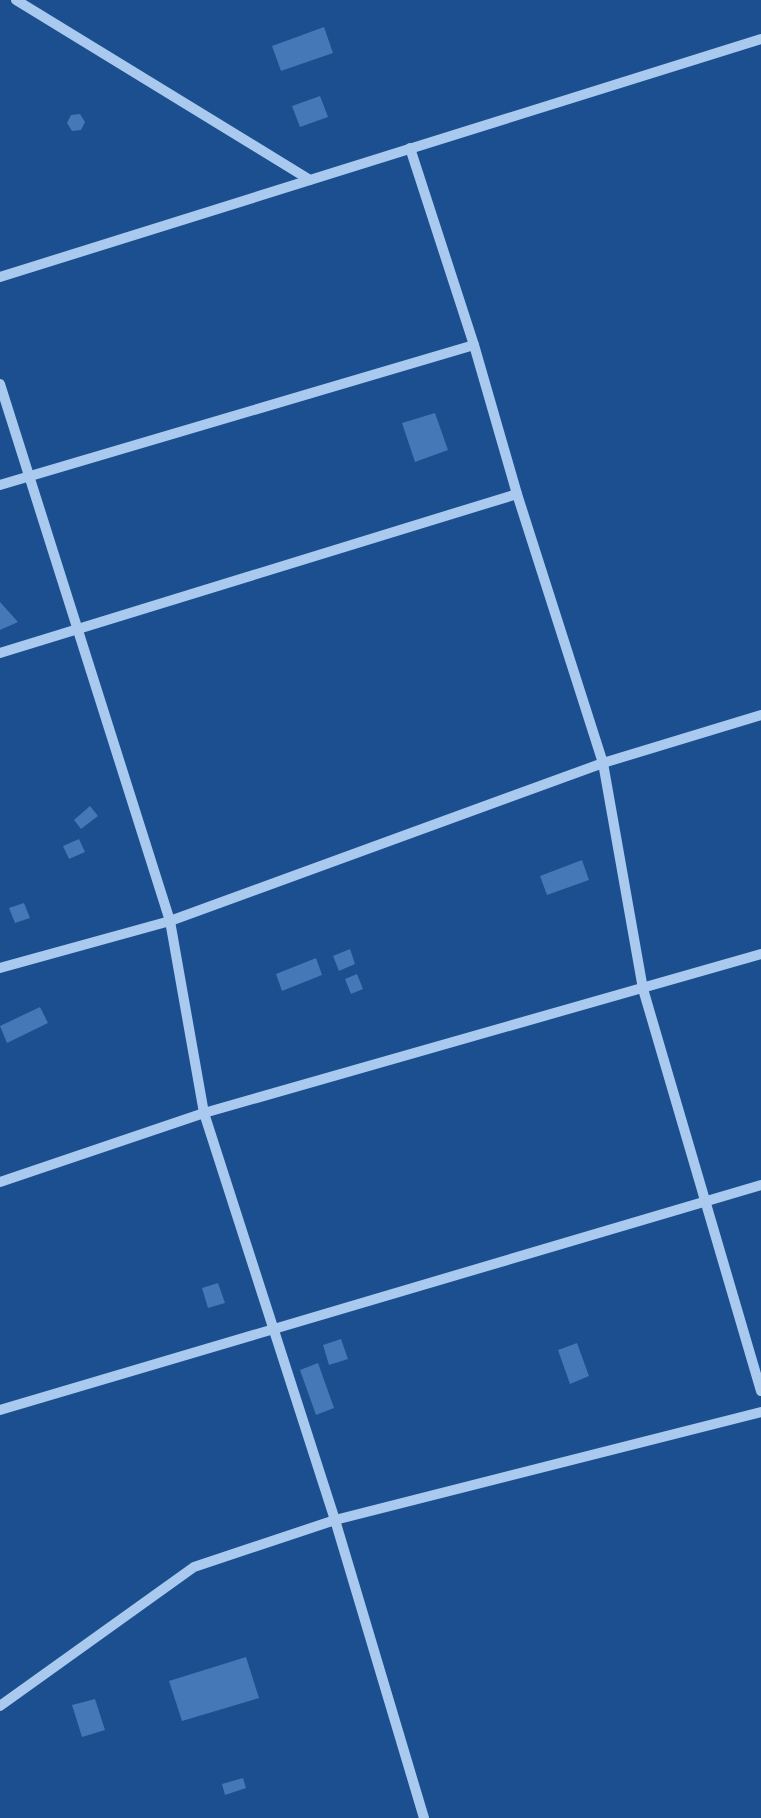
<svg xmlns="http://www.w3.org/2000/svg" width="761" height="1818" font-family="'Golos Text',sans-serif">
<rect width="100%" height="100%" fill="#1b4f8f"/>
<!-- building -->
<g fill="#4478b7">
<path d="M324 27 333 53 281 71 272 46Z"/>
<path d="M320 96 328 117 300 127 292 106Z"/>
<path d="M80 114 85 122 81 130 72 131 67 123 71 115Z"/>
<path d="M435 413 448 450 415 462 402 423Z"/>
<path d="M0 602 18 622 0 630Z"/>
<path d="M90 806 98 816 81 829 74 820Z"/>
<path d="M79 839 85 852 69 859 63 846Z"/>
<path d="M582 860 589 880 547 895 540 876Z"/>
<path d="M24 903 30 918 15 923 9 908Z"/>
<path d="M350 949 355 964 339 971 333 956Z"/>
<path d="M316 958 322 975 282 991 276 974Z"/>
<path d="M357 974 363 989 351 994 345 979Z"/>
<path d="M40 1007 48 1023 7 1043 0 1026Z"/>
<path d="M218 1283 225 1303 208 1308 202 1288Z"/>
<path d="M341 1339 348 1359 329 1365 323 1345Z"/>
<path d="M577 1343 589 1376 570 1384 558 1350Z"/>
<path d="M318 1363 334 1408 316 1415 300 1370Z"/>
<path d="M246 1657 259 1698 182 1721 169 1681Z"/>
<path d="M95 1699 105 1730 82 1737 72 1705Z"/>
<path d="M243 1778 246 1788 225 1795 222 1784Z"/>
</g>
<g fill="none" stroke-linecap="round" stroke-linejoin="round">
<!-- minor -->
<g stroke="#a9c9ee" stroke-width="10">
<path d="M16 0 310 180"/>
<path d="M0 277 761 39"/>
<path d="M474 345 517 494"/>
<path d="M0 384 170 921 204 1113 335 1520 424 1818"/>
<path d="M0 485 474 345 410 148"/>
<path d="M0 653 517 494 603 763 643 989 761 1391"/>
<path d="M0 968 170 921 603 763 761 715"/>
<path d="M0 1182 204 1113 761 954"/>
<path d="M0 1410 761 1185"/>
<path d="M0 1706 194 1567 335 1520 761 1412"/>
</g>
</g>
</svg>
